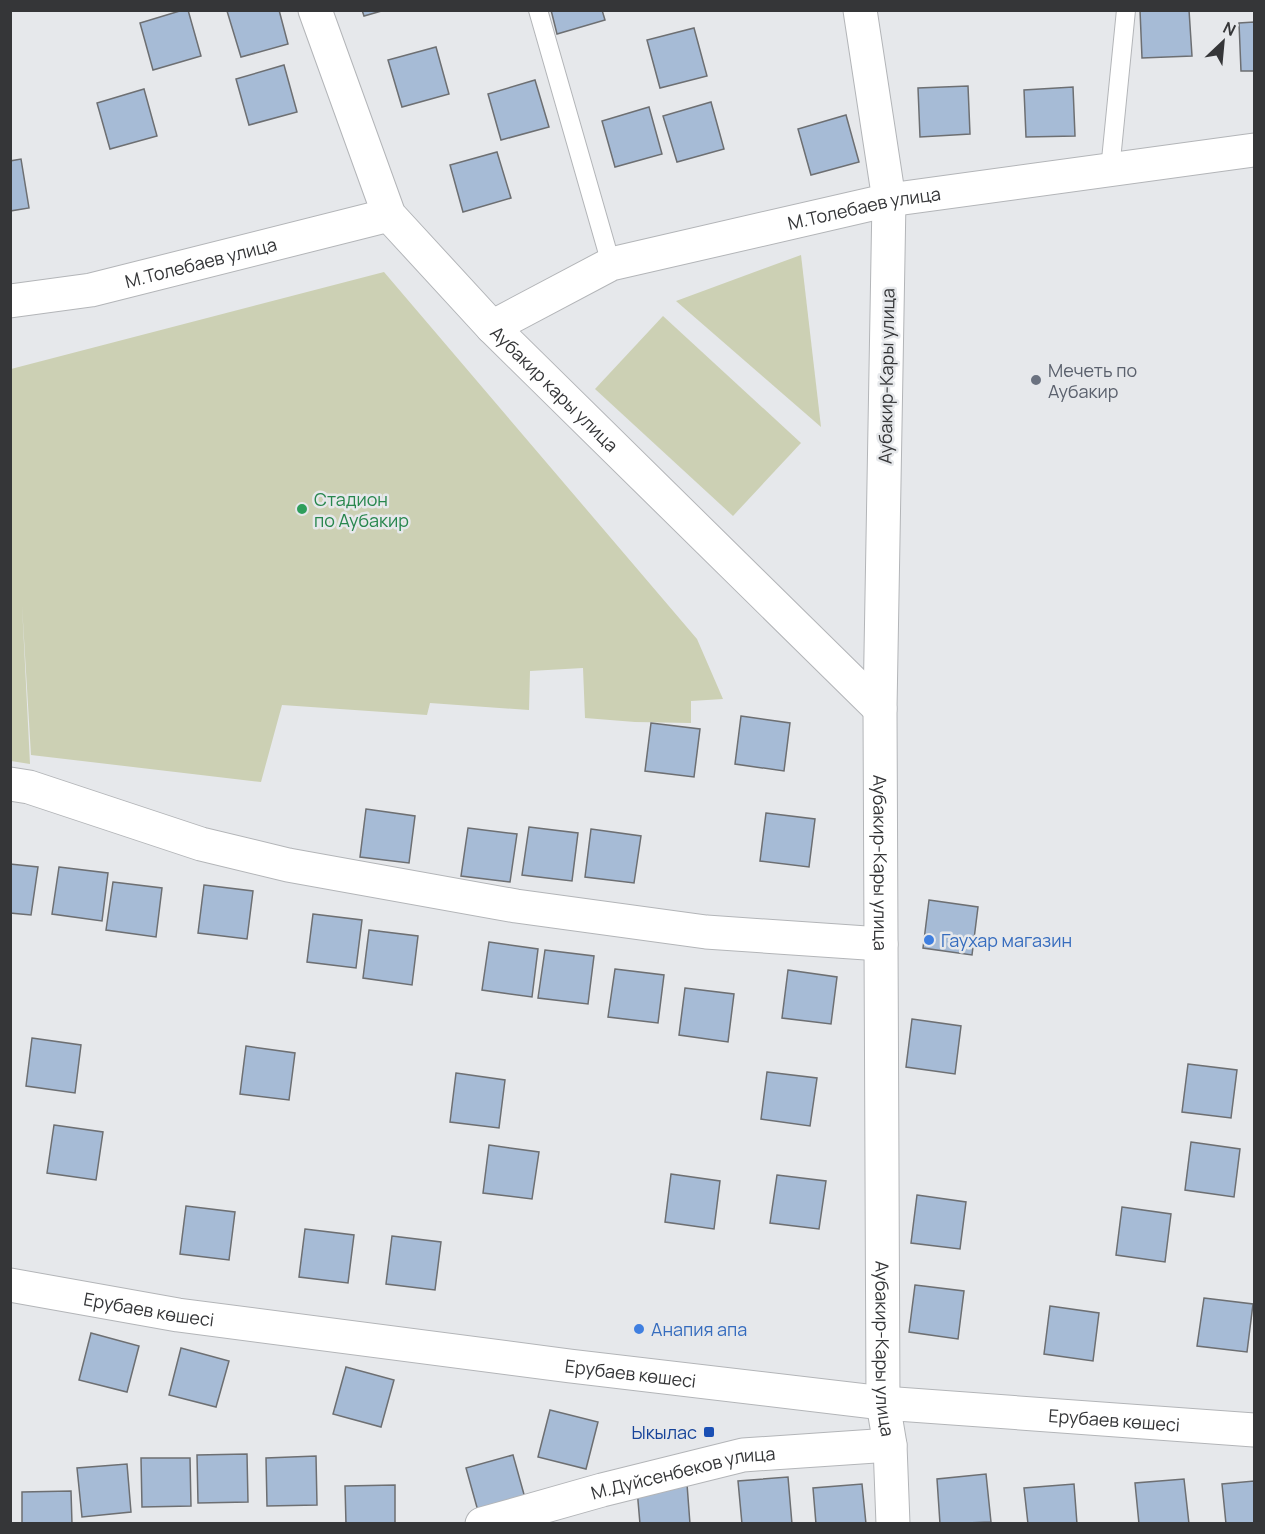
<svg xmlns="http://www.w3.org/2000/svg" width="1265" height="1534" font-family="Manrope,sans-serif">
<rect width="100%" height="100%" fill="#e6e8eb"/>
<!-- green -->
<g fill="#ccd0b4">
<path d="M801 255 821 427 676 301Z"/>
<path d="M384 272 697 639 723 699 691 701V723L635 722 585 718 583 668 530 671 529 710 430 703 427 715 282 705 261 782 31 755 22 605 30 764 11 761V369Z"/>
<path d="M663 316 801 443 733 516 595 389Z"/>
</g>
<!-- building -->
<g fill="#a6bbd6" stroke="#6d6f72" stroke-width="1.5">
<path d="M183 10H188L201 56 153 70 140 23Z"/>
<path d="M279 10 288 44 241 57 227 11Z"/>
<path d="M362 10H385L364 16Z"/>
<path d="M551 10H602L605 20 557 34Z"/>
<path d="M1140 10H1189L1192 56 1142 58Z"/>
<path d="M1254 22V71H1241L1239 23Z"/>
<path d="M694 28 707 76 660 88 647 40Z"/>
<path d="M436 47 449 94 402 107 388 60Z"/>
<path d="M284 65 297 112 249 125 236 79Z"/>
<path d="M535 80 549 127 501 140 488 94Z"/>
<path d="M968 86 970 134 920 137 918 88Z"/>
<path d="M1073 87 1075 136 1026 137 1024 90Z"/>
<path d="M144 89 157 136 110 149 97 103Z"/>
<path d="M711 102 724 149 677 162 663 116Z"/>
<path d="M649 107 662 154 615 167 602 121Z"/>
<path d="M846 115 859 162 811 175 798 129Z"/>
<path d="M497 152 511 198 463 212 450 165Z"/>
<path d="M21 159 29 208 10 211V161Z"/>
<path d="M741 716 790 723 784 771 735 764Z"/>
<path d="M651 723 700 729 694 777 645 771Z"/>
<path d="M366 809 415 816 409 863 360 857Z"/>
<path d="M766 813 815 819 809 867 760 861Z"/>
<path d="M529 827 578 833 572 881 522 875Z"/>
<path d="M468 828 517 834 510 882 461 876Z"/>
<path d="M591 829 641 836 634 883 585 877Z"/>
<path d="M10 864 38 867 31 915 10 913Z"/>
<path d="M59 867 108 873 102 921 52 914Z"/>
<path d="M113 882 162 888 156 937 106 930Z"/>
<path d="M204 885 253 891 247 939 198 933Z"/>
<path d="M929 900 978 907 972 955 923 948Z"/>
<path d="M313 914 362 920 356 968 307 962Z"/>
<path d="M369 930 418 936 412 985 363 978Z"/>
<path d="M489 942 538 949 532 997 482 990Z"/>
<path d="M545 950 594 956 588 1004 538 998Z"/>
<path d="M615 969 664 975 658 1023 608 1017Z"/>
<path d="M788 970 837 977 831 1024 782 1018Z"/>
<path d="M685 988 734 994 728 1042 679 1035Z"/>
<path d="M912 1019 961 1026 955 1074 906 1067Z"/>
<path d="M32 1038 81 1045 75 1093 26 1086Z"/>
<path d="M246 1046 295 1053 289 1100 240 1094Z"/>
<path d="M1188 1064 1237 1070 1231 1118 1182 1112Z"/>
<path d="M767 1072 817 1078 810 1126 761 1119Z"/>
<path d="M456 1073 505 1080 499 1128 450 1122Z"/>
<path d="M54 1125 103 1132 96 1180 47 1173Z"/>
<path d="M1191 1142 1240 1149 1234 1197 1185 1190Z"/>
<path d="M489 1145 539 1152 532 1199 483 1193Z"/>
<path d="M671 1174 720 1181 714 1229 665 1222Z"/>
<path d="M777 1175 826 1181 819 1229 770 1223Z"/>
<path d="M917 1195 966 1202 960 1249 911 1243Z"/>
<path d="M186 1206 235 1212 229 1260 180 1254Z"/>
<path d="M1122 1207 1171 1214 1165 1262 1116 1255Z"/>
<path d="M305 1229 354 1235 348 1283 299 1277Z"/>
<path d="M392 1236 441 1242 435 1290 386 1284Z"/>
<path d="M915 1285 964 1291 958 1339 909 1332Z"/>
<path d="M1204 1298 1253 1304 1247 1352 1197 1346Z"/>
<path d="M1050 1306 1099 1313 1093 1361 1044 1354Z"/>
<path d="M91 1333 139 1346 127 1392 79 1380Z"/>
<path d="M181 1348 229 1361 216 1407 169 1395Z"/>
<path d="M346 1367 394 1380 381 1427 333 1414Z"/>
<path d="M550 1410 598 1422 586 1469 538 1457Z"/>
<path d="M247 1454 248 1502 198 1503 197 1455Z"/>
<path d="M513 1455 525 1498 478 1511 466 1468Z"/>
<path d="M316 1456 317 1505 267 1506 266 1458Z"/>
<path d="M141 1458H190L191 1506 142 1507Z"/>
<path d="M127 1464 131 1512 82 1517 77 1468Z"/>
<path d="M986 1474 991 1522 940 1524 937 1479Z"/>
<path d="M788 1477 792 1524H742L738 1481Z"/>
<path d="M1184 1479 1189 1524H1139L1135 1483Z"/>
<path d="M1254 1481V1524H1226L1222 1484Z"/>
<path d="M687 1484 690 1524H640L637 1489Z"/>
<path d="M862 1484 866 1524H816L813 1488Z"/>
<path d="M1074 1484 1077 1524H1028L1024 1488Z"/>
<path d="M395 1485V1524H346L345 1486Z"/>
<path d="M71 1491 72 1524H22V1492Z"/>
</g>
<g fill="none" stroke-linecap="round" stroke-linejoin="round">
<!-- service casing -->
<g stroke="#b3b5b8" stroke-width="20">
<g id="service">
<path d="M538 10 611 264"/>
<path d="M1110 170 1126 10"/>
</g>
</g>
<!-- minor casing -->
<g stroke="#b3b5b8" stroke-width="35">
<g id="minor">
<path id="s1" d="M315 10 389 215 492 327 880 709"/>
<path id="s2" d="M860 10 889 200 880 709 883 1403 890 1445 893 1524"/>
<path id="s3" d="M10 301 91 290 389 215"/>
<path id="s4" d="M492 327 611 264 889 200 1254 150"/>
<path d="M10 784 29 787 201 844 288 865 516 906 706 932 881 944"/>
<path id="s5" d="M482 1524 602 1490 743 1455 890 1445"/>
</g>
</g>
<!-- secondary casing -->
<g stroke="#b3b5b8" stroke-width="35">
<g id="secondary">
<path id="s6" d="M10 1285 178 1315 570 1366 883 1403 1254 1430"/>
</g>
</g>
<!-- service -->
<use href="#service" stroke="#fff" stroke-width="18"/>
<!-- minor -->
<use href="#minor" stroke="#fff" stroke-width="33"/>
<!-- secondary -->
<use href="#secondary" stroke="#fff" stroke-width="33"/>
</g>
<!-- markers -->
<circle fill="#6b7280" stroke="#e6e8eb" stroke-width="2" cx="1036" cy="380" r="6"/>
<circle fill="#2e9e5b" stroke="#e6e8eb" stroke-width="2" cx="302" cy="509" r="6"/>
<g fill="#3f7fe0" stroke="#e6e8eb" stroke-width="2">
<circle cx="929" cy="940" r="6"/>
<circle cx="639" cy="1329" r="6"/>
</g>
<rect fill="#1a4fb4" stroke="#e6e8eb" stroke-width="2" x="703" y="1426" width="12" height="12" rx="3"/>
<g text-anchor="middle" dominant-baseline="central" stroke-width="5" stroke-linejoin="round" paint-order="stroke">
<!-- street labels -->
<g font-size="18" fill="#353638" stroke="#e6e8eb">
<text stroke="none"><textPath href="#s4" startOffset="394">М.Толебаев улица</textPath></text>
<text stroke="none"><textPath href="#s3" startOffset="195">М.Толебаев улица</textPath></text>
<text transform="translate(886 376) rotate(-89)">Аубакир-Кары улица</text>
<text stroke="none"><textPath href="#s1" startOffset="458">Аубакир кары улица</textPath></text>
<text stroke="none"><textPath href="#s2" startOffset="855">Аубакир-Кары улица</textPath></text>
<text stroke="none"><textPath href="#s6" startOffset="141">Ерубаев көшесі</textPath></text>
<text stroke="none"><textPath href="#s2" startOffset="1341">Аубакир-Кары улица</textPath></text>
<text stroke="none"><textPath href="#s6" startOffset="627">Ерубаев көшесі</textPath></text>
<text stroke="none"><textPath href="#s6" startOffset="1113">Ерубаев көшесі</textPath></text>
<text stroke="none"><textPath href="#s5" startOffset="208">М.Дуйсенбеков улица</textPath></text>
</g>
<!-- worship labels -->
<g font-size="18" fill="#5b616d" stroke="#e6e8eb" text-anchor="start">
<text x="1048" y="370">Мечеть по<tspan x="1048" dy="21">Аубакир</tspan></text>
</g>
<!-- leisure labels -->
<g font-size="18" fill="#27864d" stroke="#e6e8eb" text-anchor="start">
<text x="314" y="499">Стадион<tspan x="314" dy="21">по Аубакир</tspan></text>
</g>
<!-- shop labels -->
<g font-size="18" fill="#366cbe" stroke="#e6e8eb" text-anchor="start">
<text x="941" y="940">Гаухар магазин</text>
<text x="651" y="1329">Анапия апа</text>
</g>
<!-- transit labels -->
<g font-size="18" fill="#164399" stroke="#e6e8eb" text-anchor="end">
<text x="697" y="1432">Ыкылас</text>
</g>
</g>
<!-- border -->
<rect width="1265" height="1534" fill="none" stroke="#353638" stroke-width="24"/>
<!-- north arrow -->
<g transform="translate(1223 42) rotate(26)" stroke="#e6e8eb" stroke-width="4.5" paint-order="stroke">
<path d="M0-4.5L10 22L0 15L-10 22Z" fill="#353638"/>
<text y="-9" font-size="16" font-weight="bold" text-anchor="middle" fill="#353638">N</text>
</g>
</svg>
